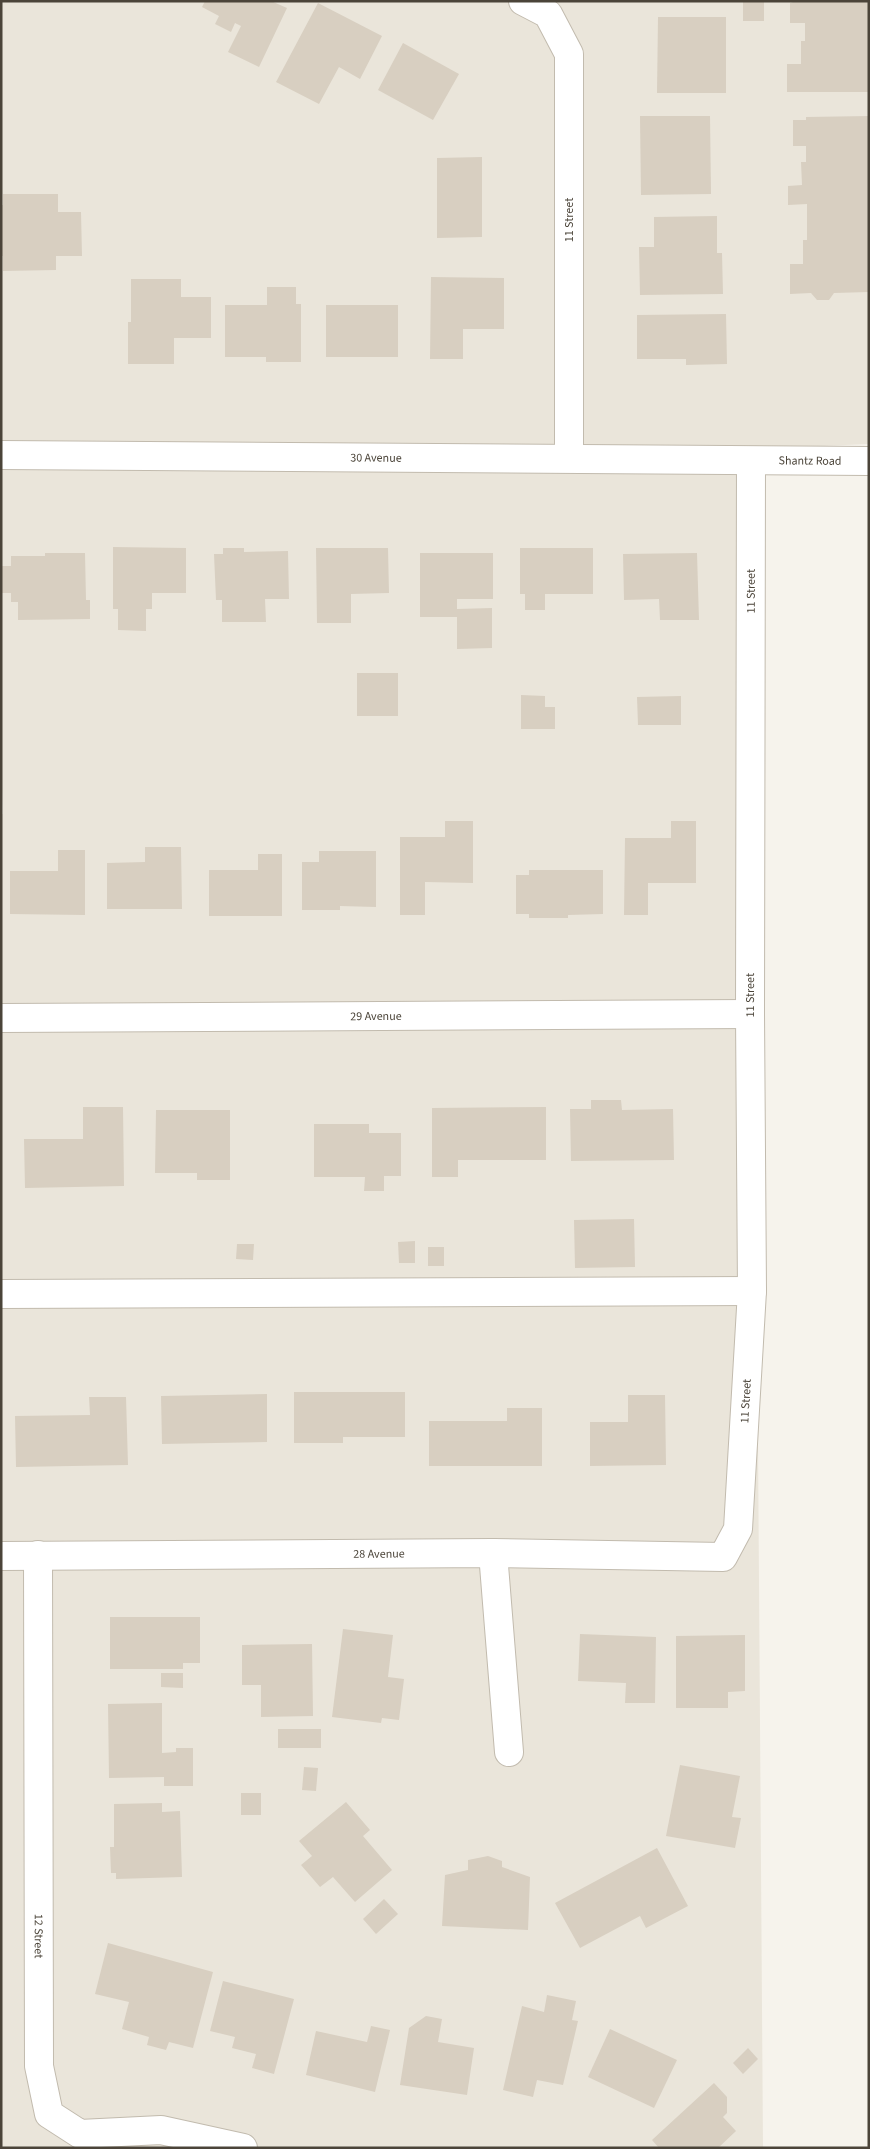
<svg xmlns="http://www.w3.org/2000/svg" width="870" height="2149" font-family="'Source Sans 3',sans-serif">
<rect width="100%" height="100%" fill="#f6f3ec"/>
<!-- residential -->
<path fill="#eae5da" d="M1 1H869V444L751 449 763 2148H1V814H3L1 761Z"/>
<!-- building -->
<g fill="#d8cfc1">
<path d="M205 1H271L287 8 259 67 228 52 241 26 235 23 231 32 215 24 219 16 202 7Z"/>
<rect x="743" y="1" width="21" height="20"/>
<path d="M796 1H869V92H787V64H801V41H805V23H790V3Z"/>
<path d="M318 3 382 36 360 79 339 67 319 104 276 82Z"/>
<path d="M658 17H726V93H657Z"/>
<path d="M403 43 459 74 433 120 378 90Z"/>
<path d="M640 116H710L711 194 641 195Z"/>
<path d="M869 116V292L834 293 829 300H817L811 293 790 294V264H803V240H807V204L788 205V186L802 185 801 162H806V146H793V120H806V117Z"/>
<path d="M482 157V237L437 238V158Z"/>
<path d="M3 194H58V212H81L82 256H56V270L3 271V256H1V205H3Z"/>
<path d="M717 216V253H722L723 294 640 295 639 247H654V217Z"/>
<path d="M431 277 504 278V329H463V359H430Z"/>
<path d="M131 279H181V297H211V338H174V364H128V322H131Z"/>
<path d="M267 287H296V304H301V362H266V357H225V305H267Z"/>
<rect x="326" y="305" width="72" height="52"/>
<path d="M726 314 727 364 686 365V359H637V315Z"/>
<path d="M113 547 186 548V593H152V609H146V631L118 630V609H113Z"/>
<path d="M223 548H244V552L288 551 289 599H265L266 622H222V600H216L214 554H223Z"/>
<path d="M316 548H388L389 593 351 594V623H317Z"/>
<path d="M520 548H593V594H545V610H525V594H520Z"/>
<path d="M45 553H85L86 600H90V619L18 620V602H11V593H1V566H11V556H45Z"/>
<path d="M420 553H493V599H457V609L492 608V648L457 649V617H420Z"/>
<path d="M697 553 699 620H660L659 599 624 600 623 554Z"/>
<rect x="357" y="673" width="41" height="43"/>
<path d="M521 695 545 696V707H555V729H521Z"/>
<path d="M681 696V725H638L637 697Z"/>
<path d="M445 821H473V883L425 882V915H400V837H445Z"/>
<path d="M671 821H696V883H648V915H624L625 838H671Z"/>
<path d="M145 847H181L182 909H107V863L145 862Z"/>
<path d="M58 850H85V915L10 914V871H58Z"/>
<path d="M319 851H376V907L340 906V910H302V862H319Z"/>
<path d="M258 854H282V916H209V870H258Z"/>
<path d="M529 870H603V914L568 915V918H529V914H516V875H529Z"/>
<path d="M591 1100H621L622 1110 673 1109 674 1160 571 1161 570 1109H591Z"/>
<path d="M83 1107H123L124 1186 25 1188 24 1139H83Z"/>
<path d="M546 1107V1160H458V1177H432V1108Z"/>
<path d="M156 1110H230V1180H197V1173H155Z"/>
<path d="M314 1124H369V1133H401V1176H384V1191H364L365 1177H314Z"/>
<path d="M634 1219 635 1267 575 1268 574 1220Z"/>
<path d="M415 1241V1263H399L398 1242Z"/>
<path d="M237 1244H254L253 1260 236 1259Z"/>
<rect x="428" y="1247" width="16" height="19"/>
<path d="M294 1392H405V1437H343V1443H294Z"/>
<path d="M267 1394V1442L162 1444 161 1396Z"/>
<path d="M628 1395H665L666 1465 590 1466V1422H628Z"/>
<path d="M89 1397H126L128 1465 16 1467 15 1416 90 1415Z"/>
<path d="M507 1408H542V1466H429V1421H507Z"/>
<path d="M110 1617H200V1663H183V1669H110Z"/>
<path d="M343 1629 393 1635 388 1677 404 1679 399 1720 382 1718 381 1723 332 1717Z"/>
<path d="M580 1634 656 1637 655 1703H625L626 1683 578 1681Z"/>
<path d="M745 1635V1691L728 1692V1708H676V1636Z"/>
<path d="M312 1644 313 1716 261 1717V1685H242V1645Z"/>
<path d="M161 1673H183V1688L161 1687Z"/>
<path d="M162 1703V1753L176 1752V1748H193V1786H164V1777L109 1778 108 1704Z"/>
<rect x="278" y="1729" width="43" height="19"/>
<path d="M680 1765 740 1776 732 1817 741 1818 735 1848 666 1836Z"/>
<path d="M304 1767 318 1768 316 1791 302 1790Z"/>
<rect x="241" y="1793" width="20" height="22"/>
<path d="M346 1802 370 1830 363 1836 392 1870 355 1902 333 1877 320 1887 301 1865 312 1856 299 1841Z"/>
<path d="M162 1803V1812L180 1811 182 1877 116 1879V1873H111L110 1847H114V1804Z"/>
<path d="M657 1848 688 1906 646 1928 640 1916 580 1948 555 1903Z"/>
<path d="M488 1856 502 1861V1867L530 1877 528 1930 442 1926 445 1875 468 1870V1860Z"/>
<path d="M384 1899 398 1914 376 1934 363 1919Z"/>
<path d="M108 1943 213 1972 193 2048 169 2042 166 2050 147 2045 149 2037 122 2029 129 2002 95 1994Z"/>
<path d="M223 1981 294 1999 274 2074 252 2068 256 2054 232 2048 235 2037 210 2031Z"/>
<path d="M547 1995 576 2001 572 2020 578 2021 563 2085 537 2080 533 2097 503 2090 522 2006 544 2012Z"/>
<path d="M426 2016 442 2019 438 2042 474 2048 467 2095 400 2085 409 2028Z"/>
<path d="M371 2026 390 2030 375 2092 306 2075 316 2031 367 2042Z"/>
<path d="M610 2029 677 2060 654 2108 588 2077Z"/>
<path d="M748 2048 758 2059 743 2074 733 2063Z"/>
<path d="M714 2083 727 2097V2113L723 2117 736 2131 718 2148H659L652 2140Z"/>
</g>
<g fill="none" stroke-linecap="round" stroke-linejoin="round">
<!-- minor casing -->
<g stroke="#c2bbae" stroke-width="30">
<g id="minor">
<path d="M523 1 548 14 569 54V458"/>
<path id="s1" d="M1 455 869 461"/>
<path id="s2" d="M1 1018 750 1014"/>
<path d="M1 1294 752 1291"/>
<path d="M493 1553 509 1752"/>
<path id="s3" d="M38 1555 39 2066 49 2114 80 2134 161 2130 243 2148"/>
<path id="s4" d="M1 1556 493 1553 723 1557 738 1529 752 1291 750 1014 751 462"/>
</g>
</g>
<!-- minor -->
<use href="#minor" stroke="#fff" stroke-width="28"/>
</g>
<g text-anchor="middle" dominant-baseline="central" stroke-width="4" stroke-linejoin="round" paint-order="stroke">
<!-- street labels -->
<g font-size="12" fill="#4b4439" stroke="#fff">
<text transform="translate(569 220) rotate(-90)">11 Street</text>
<text stroke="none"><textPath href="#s1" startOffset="375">30 Avenue</textPath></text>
<text stroke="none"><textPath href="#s1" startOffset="809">Shantz Road</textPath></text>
<text stroke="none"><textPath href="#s4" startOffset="1692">11 Street</textPath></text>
<text stroke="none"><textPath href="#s4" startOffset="1288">11 Street</textPath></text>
<text stroke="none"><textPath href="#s2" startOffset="375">29 Avenue</textPath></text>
<text stroke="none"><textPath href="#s4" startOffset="882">11 Street</textPath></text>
<text stroke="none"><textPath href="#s4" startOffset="378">28 Avenue</textPath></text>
<text stroke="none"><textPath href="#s3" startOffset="381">12 Street</textPath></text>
</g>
</g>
<!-- border -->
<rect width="870" height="2149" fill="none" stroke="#4b4439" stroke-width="5"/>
</svg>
